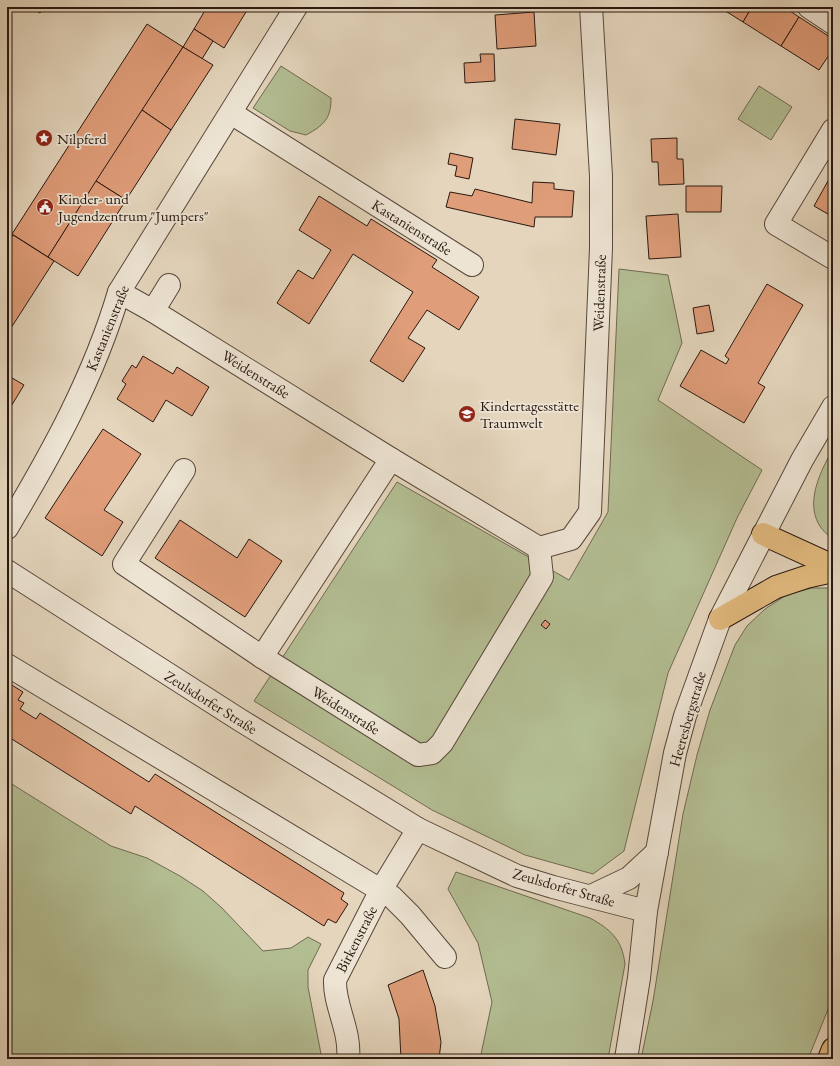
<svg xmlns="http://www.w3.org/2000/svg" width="840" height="1066" font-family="'EB Garamond',serif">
<rect width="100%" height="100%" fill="#e4d5bc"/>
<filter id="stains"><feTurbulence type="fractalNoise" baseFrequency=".005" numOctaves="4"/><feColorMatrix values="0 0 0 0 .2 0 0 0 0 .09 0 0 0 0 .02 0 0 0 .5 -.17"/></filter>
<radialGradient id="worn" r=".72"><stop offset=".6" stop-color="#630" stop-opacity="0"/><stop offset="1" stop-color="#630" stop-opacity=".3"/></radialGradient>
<!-- green -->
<g fill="#b3bd92" stroke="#6e6a52">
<path d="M281 66 331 98C331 119 324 125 306 135L290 131 253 108Z"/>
<path d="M759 86 792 107 771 140 738 119Z"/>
<path d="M619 269 668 275 682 343 658 400 762 470 737 518 668 673 624 851 593 874 525 855 432 810 254 701 397 482 569 580 608 512Z"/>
<path d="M833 449V539C799 516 817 477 833 449Z"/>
<path d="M812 588H833V997L808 1059H641L653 1001 683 814 697 755 710 710 735 645 747 626 765 609 788 594Z"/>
<path d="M7 781 111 846 147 858 180 876 203 891 222 908 263 951 291 948 308 937 321 944 308 970V987L322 1059H7Z"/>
<path d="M456 872 590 918C610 929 622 939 625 964L608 1059H480L492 1002 478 943 448 889Z"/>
</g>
<!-- building -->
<g fill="#df9d79" stroke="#291811">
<path d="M31 7H44L40 13Z"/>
<path d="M207 7H249L224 48 194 29Z"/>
<path d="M719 7H752L743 22Z"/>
<path d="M752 7H784L799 17 781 46 743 22Z"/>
<path d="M534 12 536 46 497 49 495 15Z"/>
<path d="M799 17 833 39V49L819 70 781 46Z"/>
<path d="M147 24 183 47 48 257 12 234Z"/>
<path d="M194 29 213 41 202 59 183 47Z"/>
<path d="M183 47 213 65 171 130 142 110Z"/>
<path d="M480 54H494L495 81 465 83 464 63 481 62Z"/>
<path d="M142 110 171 130 126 200 96 181Z"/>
<path d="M515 119 560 124 556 155 512 149Z"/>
<path d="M677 138V159H683L684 184 659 185 658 162H652L651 139Z"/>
<path d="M450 153 473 158 469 179 455 176 457 166 448 164Z"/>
<path d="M833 172V217L814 206Z"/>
<path d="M96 181 126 200 78 276 48 257Z"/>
<path d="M533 182 554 183V189L574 191 572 217H535L534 227 446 207 450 192 472 196 475 189 532 203Z"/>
<path d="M686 186H722L721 212H686Z"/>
<path d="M319 196 367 226 371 219 437 260 432 267 479 297 459 330 427 310 408 338 425 348 403 382 370 361 413 292 353 254 309 324 277 303 298 270 313 279 331 250 299 230Z"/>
<path d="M678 214 681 257 649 259 646 216Z"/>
<path d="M13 235 54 261 11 328 7 326V244Z"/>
<path d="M767 284 803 305 758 383 765 387 744 423 680 386 701 350 726 364 729 359 725 356Z"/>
<path d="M709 305 714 331 697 334 693 308Z"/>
<path d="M143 356 173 374 177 367 209 387 192 416 166 400 153 422 117 399 126 384 122 381 132 365 136 368Z"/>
<path d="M7 375 24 385 7 413Z"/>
<path d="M103 429 141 454 104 510 123 522 102 556 45 518Z"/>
<path d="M180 520 237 558 249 539 282 561 245 617 155 558Z"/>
<path d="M545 620 550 624 546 629 541 625Z"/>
<path d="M7 682 23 692 18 700 24 703 20 709 36 719 40 713 149 782 155 774 344 893 341 899 348 904 336 923 328 919 324 926 135 806 131 814 7 736Z"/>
<path d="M423 970 435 1006 441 1042 439 1059H401L399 1019 388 985Z"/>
</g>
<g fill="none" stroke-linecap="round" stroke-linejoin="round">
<!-- minor casing -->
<g stroke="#58473c" stroke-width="24">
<g id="minor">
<path d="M809 7 833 23"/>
<path d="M231 113 472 265"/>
<path d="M833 130 776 224 833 258"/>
<path d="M119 292 153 311 391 459 539 548 571 539 590 512 601 248V176L591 7"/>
<path d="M153 311 169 285"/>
<path d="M184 470 124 564 262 657 418 755 432 753 442 743 542 577 539 548"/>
<path d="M7 528C52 453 94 377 119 292L296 7"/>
<path d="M7 571 240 720 418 829 517 876 553 887 646 911"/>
<path d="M262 657 391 459"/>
<path d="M7 665 392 897 410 915 445 957"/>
<path d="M591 896 629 878 657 852"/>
<path d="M348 1059C351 1030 334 1006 335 980L381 890 418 829"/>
<path d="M626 1059 639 978 646 911 675 753 685 716 720 619 802 460 833 407"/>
</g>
</g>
<!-- major casing -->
<g stroke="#291811" stroke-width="24">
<g id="major">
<path d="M763 534 833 566"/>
<path d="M720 619 776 587 806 577 833 571"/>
<path d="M829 1059 833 1049"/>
</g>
</g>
<!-- minor -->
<use href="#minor" stroke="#ede4d3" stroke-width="22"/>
<!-- major -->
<use href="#major" stroke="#e2ba7e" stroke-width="22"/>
</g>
<!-- icons -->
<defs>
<g id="sight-disc" transform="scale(0.9)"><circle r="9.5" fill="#8f2418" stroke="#ede4d3"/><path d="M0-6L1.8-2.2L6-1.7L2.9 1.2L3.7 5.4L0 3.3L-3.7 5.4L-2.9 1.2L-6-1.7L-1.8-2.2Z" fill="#fff"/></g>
<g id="civic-disc" transform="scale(0.9)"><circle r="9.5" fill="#8f2418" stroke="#ede4d3"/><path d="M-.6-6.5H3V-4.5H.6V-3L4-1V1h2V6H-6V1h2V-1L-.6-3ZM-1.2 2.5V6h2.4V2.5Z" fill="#fff"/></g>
<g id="school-disc" transform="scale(0.9)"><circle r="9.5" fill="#8f2418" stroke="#ede4d3"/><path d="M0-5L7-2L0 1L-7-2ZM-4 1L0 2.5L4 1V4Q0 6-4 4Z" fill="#fff"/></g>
</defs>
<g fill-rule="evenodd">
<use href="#sight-disc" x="44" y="138"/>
<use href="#civic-disc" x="45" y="207"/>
<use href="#school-disc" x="467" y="414"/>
</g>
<g text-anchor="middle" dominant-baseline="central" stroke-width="3.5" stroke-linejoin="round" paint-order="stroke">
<!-- poi labels -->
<g font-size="15" fill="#291811" stroke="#ede4d3" text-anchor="start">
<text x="57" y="138">Nilpferd</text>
<text x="58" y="198">Kinder- und<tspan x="58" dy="17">Jugendzentrum "Jumpers"</tspan></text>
<text x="480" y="405">Kindertagesstätte<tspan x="480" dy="17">Traumwelt</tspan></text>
</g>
<!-- street labels -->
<g font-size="15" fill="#291811" stroke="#ede4d3">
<text transform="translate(412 227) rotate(32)">Kastanienstraße</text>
<text transform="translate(599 293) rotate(-88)">Weidenstraße</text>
<text transform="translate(107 328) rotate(-68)">Kastanienstraße</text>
<text transform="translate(256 374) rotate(32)">Weidenstraße</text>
<text transform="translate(211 702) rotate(32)">Zeulsdorfer Straße</text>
<text transform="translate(346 710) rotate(32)">Weidenstraße</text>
<text transform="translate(687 719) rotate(-74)">Heeresbergstraße</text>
<text transform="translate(564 887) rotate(16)">Zeulsdorfer Straße</text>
<text transform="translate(356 939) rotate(-63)">Birkenstraße</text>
</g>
</g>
<!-- margin -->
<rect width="840" height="1066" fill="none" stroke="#e4d5bc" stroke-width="24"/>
<rect x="8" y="8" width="824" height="1050" fill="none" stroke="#291811" stroke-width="2"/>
<rect x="12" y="12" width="816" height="1042" fill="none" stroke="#291811"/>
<rect width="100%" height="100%" filter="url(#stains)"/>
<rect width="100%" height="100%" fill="url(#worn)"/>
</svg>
